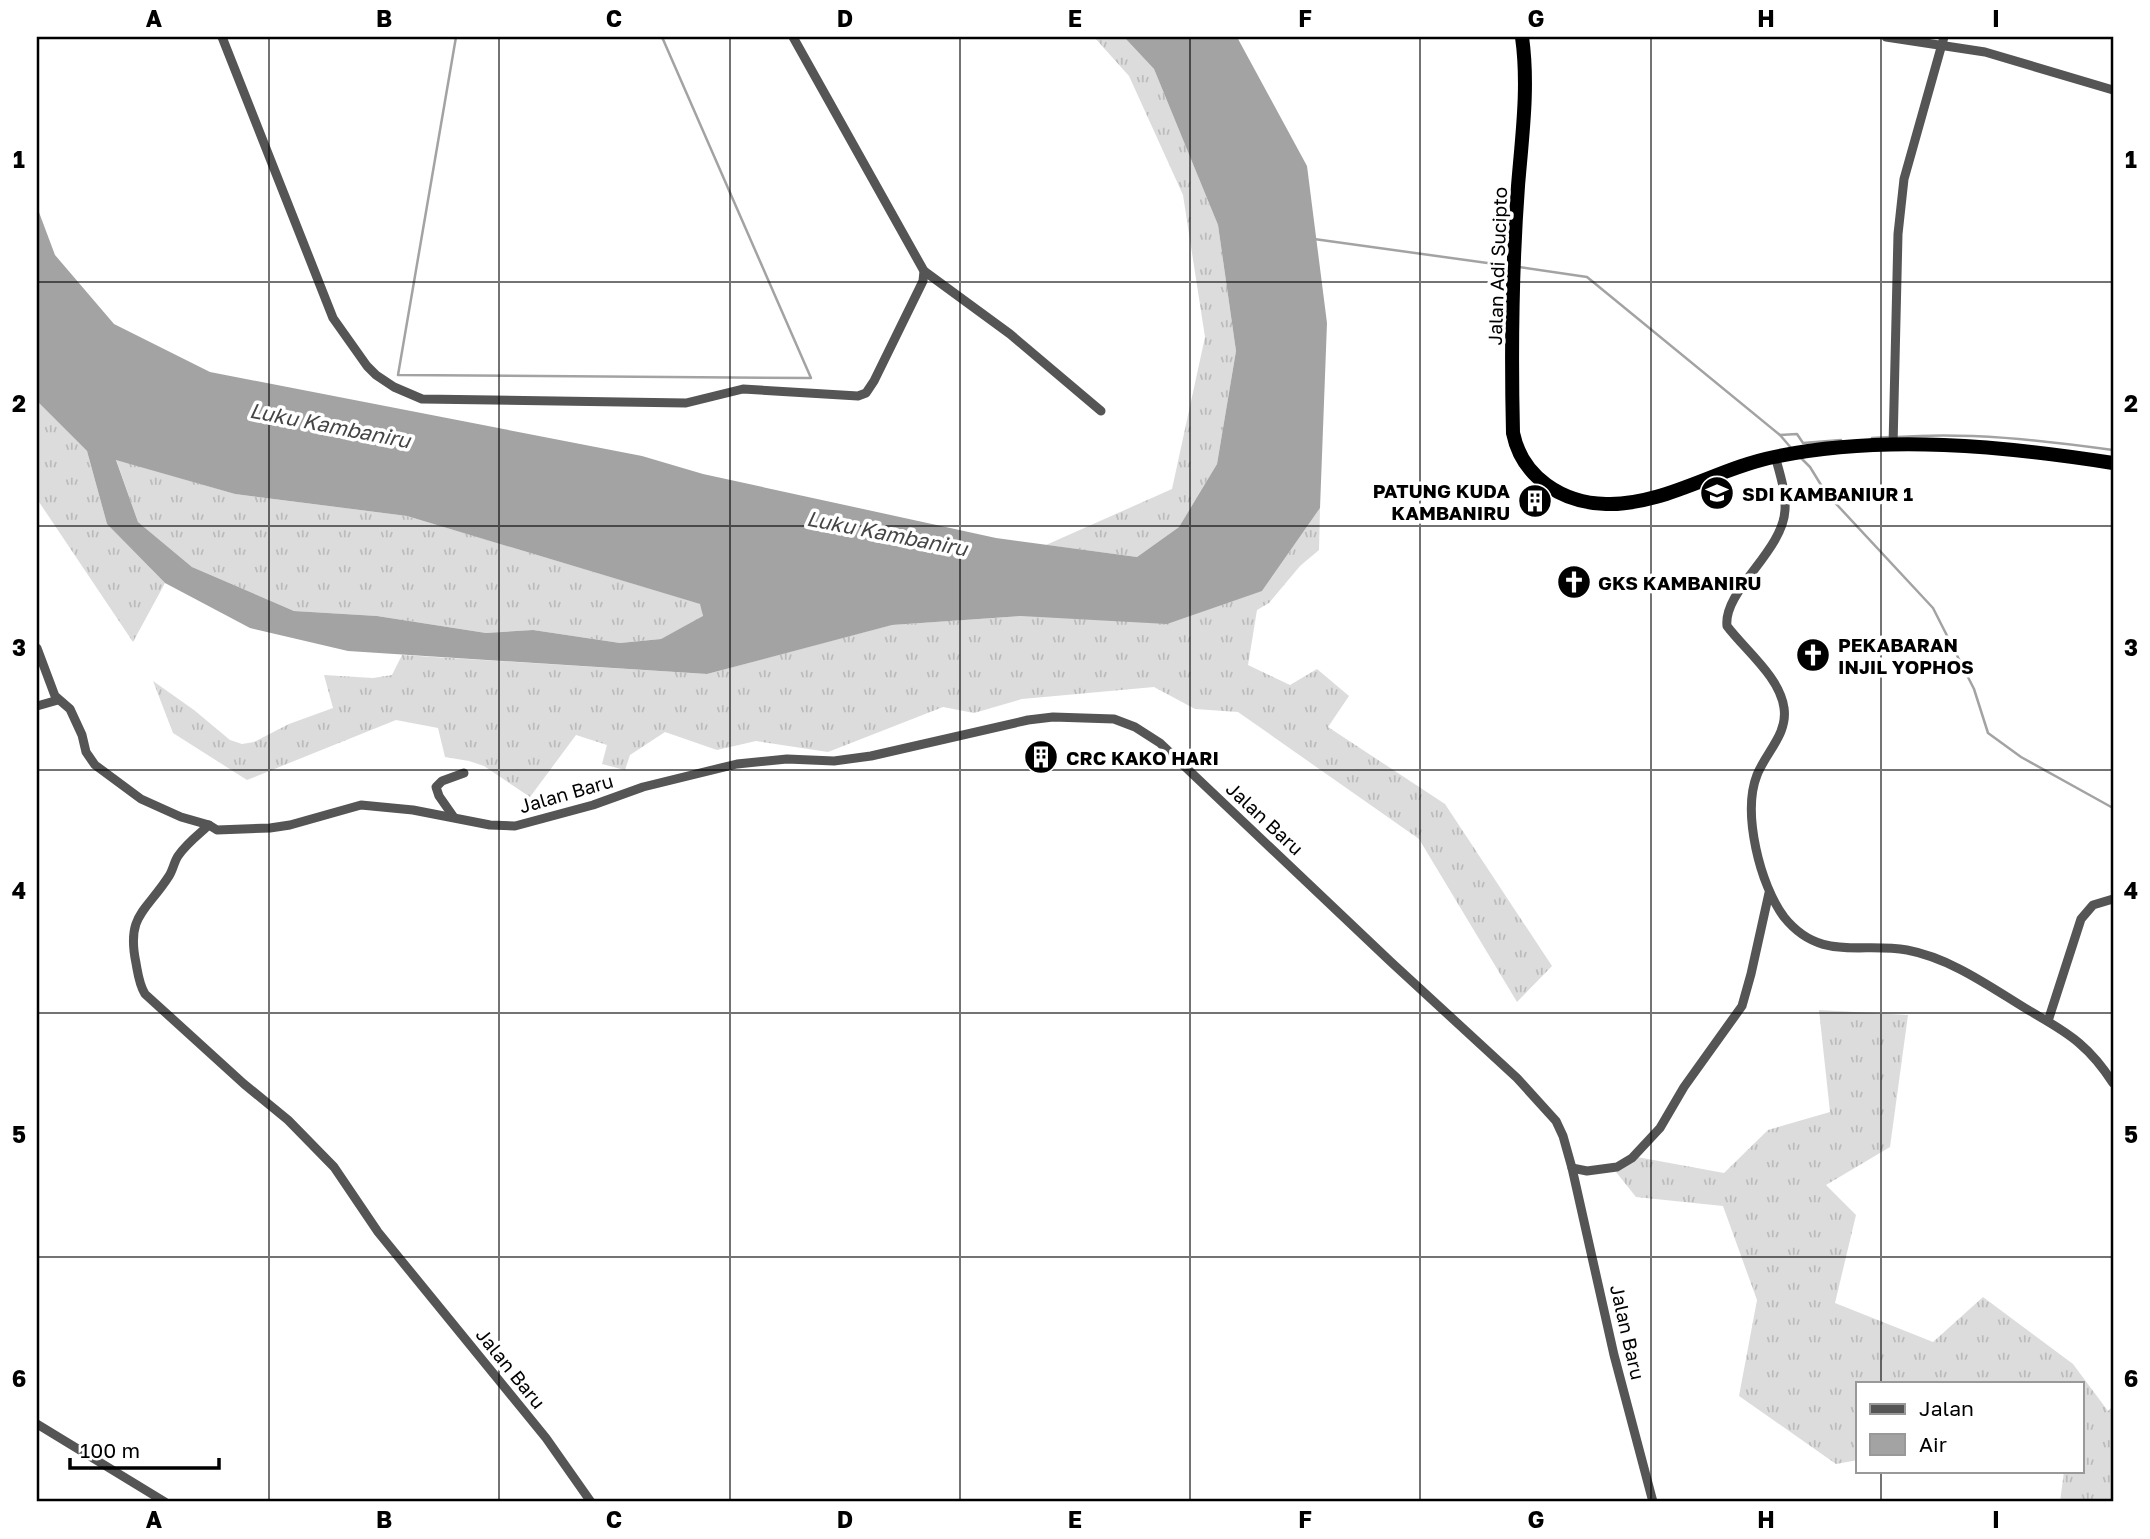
<svg xmlns="http://www.w3.org/2000/svg" width="2150" height="1539" font-family="'Golos Text',sans-serif">
<defs>
<pattern id="grass-tufts" width="24" height="20" patternUnits="userSpaceOnUse" patternTransform="scale(1.75)"><rect width="24" height="20" fill="#dcdcdc"/><path d="M3 7l-1-3M5 7V3M7 7l1-3M15 17l-1-3M17 17v-4M19 17l1-3" fill="none" stroke="#bbb"/></pattern>
</defs>
<rect width="100%" height="100%" fill="#fff"/>
<!-- grass -->
<g fill="url(#grass-tufts)">
<path d="M1094 37H1124L1154 69 1218 225 1236 351 1217 464 1179 527 1137 557 1046 545 1172 489 1205 337 1183 195 1129 76Z"/>
<path d="M37 401 87 451 107 524 165 583 133 642 37 499Z"/>
<path d="M116 459 235 494 407 516 701 604 703 617 661 639 620 643 533 630 486 633 377 616 294 611 192 567 138 522Z"/>
<path d="M1320 508 1319 550 1300 566 1269 603 1257 610 1248 665 1290 685 1317 669 1349 696 1328 727 1445 804 1552 966 1517 1002 1419 839 1238 712 1195 709 1154 687 1022 699 974 713 943 707 828 752 756 741 717 750 665 732 630 755 625 770 602 764 607 745 576 735 530 797 484 766 469 761 445 757 438 728 396 720 247 780 173 733 153 681 194 710 230 740 242 744 254 742 289 724 333 708 324 675 373 678 392 675 402 655 707 674 891 625 1021 616 1262 591Z"/>
<path d="M1819 1010 1908 1015 1890 1147 1826 1185 1856 1215 1835 1303 1933 1342 1983 1297 2073 1364 2108 1411 2113 1406V1502H2060L2064 1471H2082V1383H1858V1460L1836 1464 1739 1396 1757 1300 1723 1206 1636 1197 1616 1172 1637 1157 1724 1173 1768 1130 1830 1112Z"/>
</g>
<!-- water -->
<path fill="#a3a3a3" fill-rule="evenodd" d="M1124 37H1237L1307 166 1327 323 1320 508 1262 591 1167 624 1021 616 892 625 707 674 348 651 250 628 165 583 107 524 87 451 37 401V207L55 255 114 324 210 372 642 456 703 474 996 538 1137 557 1179 527 1217 464 1236 351 1218 225 1154 69ZM116 460 235 494 407 516 700 604 703 616 661 639 620 643 533 630 486 633 377 616 294 611 192 567 138 522Z"/>
<g fill="none" stroke-linecap="round" stroke-linejoin="round">
<!-- stream -->
<g stroke="#a3a3a3" stroke-width="2.5">
<path d="M456 37 398 375 811 378 662 37"/>
<path d="M1314 239 1509 266"/>
<path d="M1519 267 1587 277 1780 435 1792 449"/>
<path d="M1780 435 1797 434 1803 443 1841 440"/>
<path d="M1897 437C1969 432 2041 440 2113 450"/>
<path d="M1872 438 1890 437"/>
<path d="M1801 458 1810 467 1826 493 1933 608 1974 689 1988 733 2021 757 2113 808"/>
</g>
<!-- minor -->
<g stroke="#555" stroke-width="9">
<path d="M222 37 333 318 367 366 376 375 394 387 422 399 686 403 743 389 858 396 866 393 874 381 923 281 924 271 793 37"/>
<path d="M1886 37 1985 52 2113 90"/>
<path d="M924 271 1010 334 1101 411"/>
<path d="M1893 446 1898 234 1904 179 1944 37"/>
<path d="M1775 456C1780 474 1786 492 1785 510 1783 551 1723 591 1727 626 1745 650 1780 677 1784 708 1788 734 1766 752 1757 775 1742 813 1760 885 1784 917 1820 962 1860 942 1907 950 1950 958 1989 986 2025 1008 2043 1019 2063 1029 2079 1043 2092 1054 2104 1069 2113 1083"/>
<path d="M37 648 55 696 70 709 82 735 86 752 95 765 141 799 181 817 209 825"/>
<path d="M37 706 58 700"/>
<path d="M453 816 439 796 436 787 442 781 464 773"/>
<path d="M2048 1021 2081 919 2093 905 2113 899"/>
<path d="M1572 1168 1587 1171 1617 1167 1632 1158 1660 1128 1684 1087 1742 1006 1751 974 1769 893"/>
<path d="M37 1424 165 1502"/>
<path d="M591 1502 546 1438 378 1232 334 1167 288 1120 244 1084 145 994C139 984 138 974 136 963 126 915 146 912 169 876 173 870 174 862 178 856 186 844 198 835 209 825L217 830 270 828 290 825 361 805 413 810 490 825 515 826 593 805 643 787 737 764 787 759 834 761 871 756 1028 720 1053 717 1114 719 1135 727 1160 743 1391 962 1517 1078 1556 1121 1563 1136 1572 1168 1614 1355 1653 1502"/>
</g>
<!-- trunk -->
<path stroke="#000" stroke-width="14" d="M1522 37C1529 87 1522 136 1518 186 1512 268 1511 351 1513 433 1522 477 1562 503 1606 504 1663 506 1718 468 1774 457 1884 434 2004 446 2113 463"/>
</g>
<!-- grid -->
<path fill="none" stroke="#000" stroke-width="2" stroke-opacity="0.55" d="M269 37V1502M499 37V1502M730 37V1502M960 37V1502M1190 37V1502M1420 37V1502M1651 37V1502M1881 37V1383M37 282H2113M37 526H2113M37 770H2113M37 1013H2113M37 1257H2113M1881 1471V1502"/>
<!-- icons -->
<defs>
<g id="school-disc" transform="scale(1.75)"><circle r="9.5" fill="#000" stroke="#fff"/><path d="M0-5L7-2L0 1L-7-2ZM-4 1L0 2.5L4 1V4Q0 6-4 4Z" fill="#fff"/></g>
<g id="building-disc" transform="scale(1.75)"><circle r="9.5" fill="#000" stroke="#fff"/><path d="M-4-6H4V6H1V3H-1V6H-4ZM-2.5-4.3h1.7v1.8h-1.7ZM.8-4.3h1.7v1.8H.8ZM-2.5-1h1.7V.8h-1.7ZM.8-1h1.7V.8H.8Z" fill="#fff"/></g>
<g id="church-disc" transform="scale(1.75)"><circle r="9.5" fill="#000" stroke="#fff"/><path d="M-1.2-6h2.4v3.5h3.3v2.4h-3.3V6h-2.4V-.1h-3.3v-2.4h3.3Z" fill="#fff"/></g>
</defs>
<g fill-rule="evenodd">
<use href="#school-disc" x="1717" y="493"/>
<use href="#building-disc" x="1535" y="501"/>
<use href="#church-disc" x="1574" y="582"/>
<use href="#church-disc" x="1813" y="655"/>
<use href="#building-disc" x="1041" y="757"/>
</g>
<g text-anchor="middle" dominant-baseline="central" stroke-width="7" stroke-linejoin="round" paint-order="stroke">
<!-- street labels -->
<g font-size="19" fill="#000" stroke="#fff">
<text transform="translate(1497 266) rotate(-88)">Jalan Adi Sucipto</text>
<text transform="translate(566 793) rotate(-16)">Jalan Baru</text>
<text transform="translate(1265 818) rotate(43)">Jalan Baru</text>
<text transform="translate(1628 1332) rotate(77)">Jalan Baru</text>
<text transform="translate(511 1368) rotate(51)">Jalan Baru</text>
</g>
<!-- poi labels -->
<g font-size="19" font-weight="bold" fill="#000" stroke="#fff" text-anchor="start">
<text x="1510" y="490" text-anchor="end">PATUNG KUDA<tspan x="1510" dy="22">KAMBANIRU</tspan></text>
<text x="1742" y="493">SDI KAMBANIUR 1</text>
<text x="1598" y="582">GKS KAMBANIRU</text>
<text x="1838" y="644">PEKABARAN<tspan x="1838" dy="22">INJIL YOPHOS</tspan></text>
<text x="1066" y="757">CRC KAKO HARI</text>
</g>
<!-- water labels -->
<g font-size="21" font-style="italic" fill="#444" stroke="#fff">
<text transform="translate(330 425) rotate(11)">Luku Kambaniru</text>
<text transform="translate(887 533) rotate(11)">Luku Kambaniru</text>
</g>
</g>
<!-- border -->
<rect width="2150" height="1539" fill="none" stroke="#ffffff" stroke-width="77"/>
<!-- legend -->
<rect x="1856" y="1382" width="228" height="91" fill="#ffffff" stroke="#999999" stroke-width="2"/>
<rect x="1870" y="1404" width="35" height="10" fill="#555555" stroke="#999999" stroke-width="2"/>
<text x="1919" y="1416" font-size="21" fill="#000000">Jalan</text>
<rect x="1870" y="1434" width="35" height="21" fill="#a3a3a3" stroke="#999999" stroke-width="2"/>
<text x="1919" y="1452" font-size="21" fill="#000000">Air</text>
<!-- scale -->
<path d="M70 1458v10h149v-10" fill="none" stroke="#000000" stroke-width="3.5"/>
<text x="80" y="1458" font-size="21" fill="#000000" stroke="#ffffff" stroke-width="5" paint-order="stroke">100 m</text>
<rect x="38" y="38" width="2074" height="1462" fill="none" stroke="#000" stroke-width="2.5"/>
<g font-size="23" text-anchor="middle" font-weight="bold" fill="#000">
<text x="154" y="27">A</text>
<text x="384" y="27">B</text>
<text x="614" y="27">C</text>
<text x="845" y="27">D</text>
<text x="1075" y="27">E</text>
<text x="1305" y="27">F</text>
<text x="1536" y="27">G</text>
<text x="1766" y="27">H</text>
<text x="1996" y="27">I</text>
<text x="19" y="168">1</text>
<text x="2131" y="168">1</text>
<text x="19" y="412">2</text>
<text x="2131" y="412">2</text>
<text x="19" y="656">3</text>
<text x="2131" y="656">3</text>
<text x="19" y="899">4</text>
<text x="2131" y="899">4</text>
<text x="19" y="1143">5</text>
<text x="2131" y="1143">5</text>
<text x="19" y="1387">6</text>
<text x="2131" y="1387">6</text>
<text x="154" y="1528">A</text>
<text x="384" y="1528">B</text>
<text x="614" y="1528">C</text>
<text x="845" y="1528">D</text>
<text x="1075" y="1528">E</text>
<text x="1305" y="1528">F</text>
<text x="1536" y="1528">G</text>
<text x="1766" y="1528">H</text>
<text x="1996" y="1528">I</text>
</g>
</svg>
